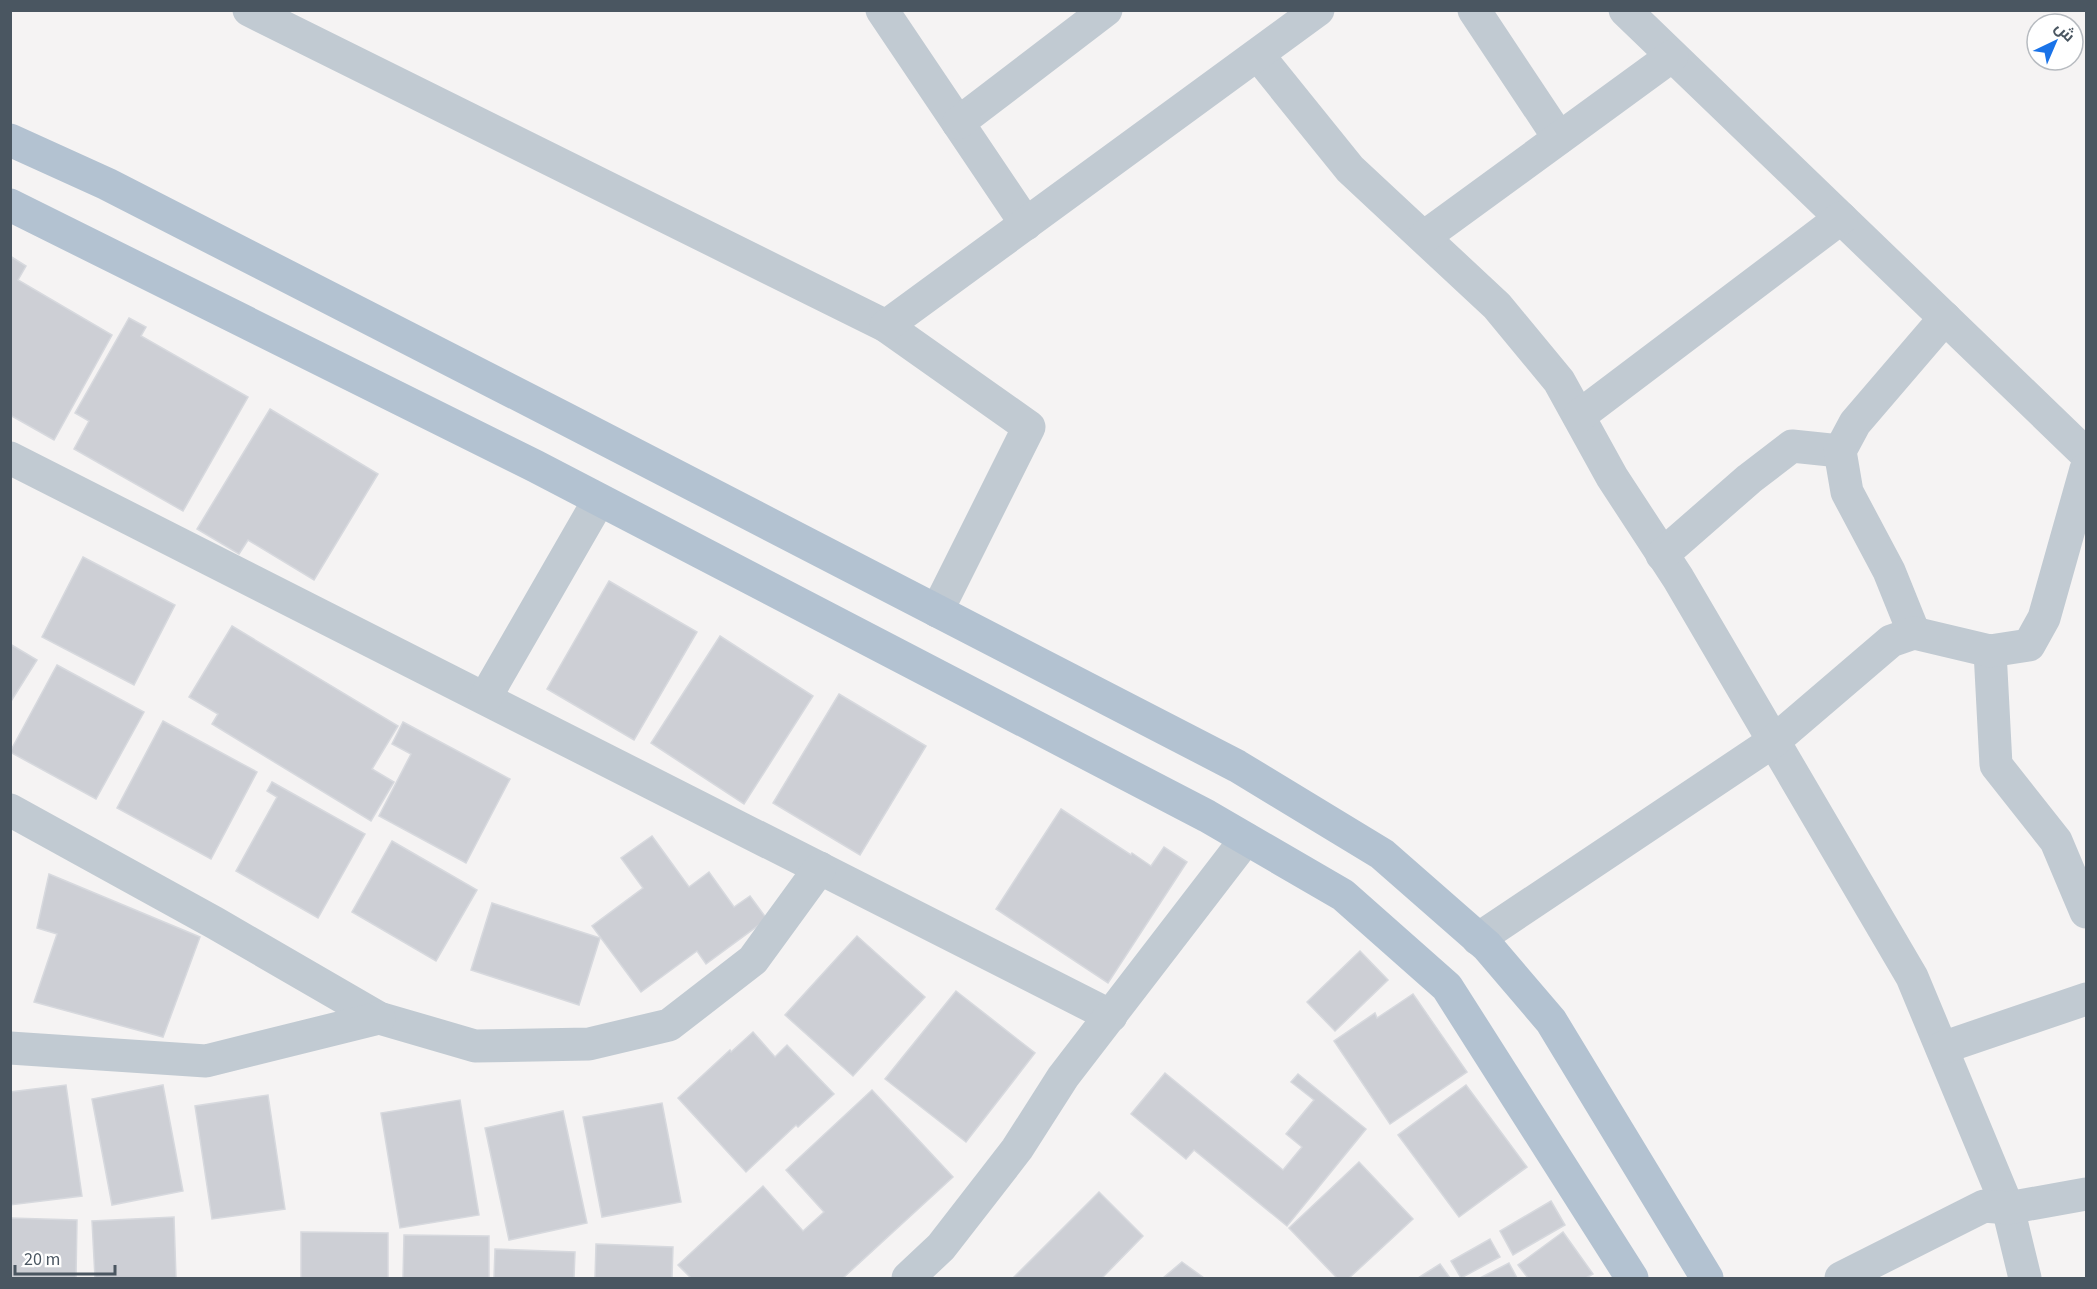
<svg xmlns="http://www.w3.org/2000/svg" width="2097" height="1289" font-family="'Source Sans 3',Cairo,sans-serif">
<rect width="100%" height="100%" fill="#f5f3f3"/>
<!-- building -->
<g fill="#cdcfd5" stroke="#d7d9de" stroke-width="1.5">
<path d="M10 256 26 266 18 280 112 335 54 440 10 415Z"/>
<path d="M129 318 146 327 141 336 248 397 183 511 74 449 89 421 75 413Z"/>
<path d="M270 409 378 474 314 580 248 540 239 554 197 529Z"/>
<path d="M83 557 175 605 134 685 42 637Z"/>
<path d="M609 581 697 632 634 740 547 689Z"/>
<path d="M232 626 398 726 372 769 394 782 371 821 212 724 218 714 189 697Z"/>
<path d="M720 636 813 696 744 804 651 743Z"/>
<path d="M10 644 37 660 10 703Z"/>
<path d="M57 665 144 712 96 799 10 752Z"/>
<path d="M839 694 926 746 860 855 773 803Z"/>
<path d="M163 721 257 772 211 859 117 808Z"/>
<path d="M403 722 510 779 466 863 379 816 411 754 392 744Z"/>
<path d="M272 782 365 834 318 918 236 871 277 797 267 791Z"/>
<path d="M1061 809 1131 855 1132 853 1151 866 1164 847 1187 862 1108 983 996 909Z"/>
<path d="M652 836 689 887 709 872 734 907 750 896 767 919 706 964 697 951 641 992 592 926 643 888 621 858Z"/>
<path d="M392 841 477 890 436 961 352 912Z"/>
<path d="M49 874 200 937 163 1037 34 1002 57 934 37 928Z"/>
<path d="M492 903 600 938 579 1005 471 970Z"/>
<path d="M857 936 925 997 853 1076 785 1015Z"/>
<path d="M1360 951 1388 980 1335 1031 1307 1002Z"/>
<path d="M956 991 1035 1053 966 1142 885 1079Z"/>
<path d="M1413 994 1467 1072 1390 1124 1334 1041 1375 1013 1377 1018Z"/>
<path d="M753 1032 775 1057 787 1045 834 1094 798 1127 796 1125 746 1172 678 1098 730 1050 731 1052Z"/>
<path d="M1165 1073 1283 1170 1302 1147 1286 1134 1314 1100 1291 1082 1298 1074 1366 1129 1287 1226 1194 1150 1186 1159 1131 1114Z"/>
<path d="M66 1085 82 1196 10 1205V1092Z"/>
<path d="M163 1085 183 1191 112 1205 92 1099Z"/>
<path d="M1466 1085 1527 1167 1459 1217 1398 1135Z"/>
<path d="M872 1090 953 1177 843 1278H691L678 1265 763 1186 803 1231 824 1212 786 1170Z"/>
<path d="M268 1095 285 1209 212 1219 195 1106Z"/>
<path d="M460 1100 479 1215 400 1228 381 1113Z"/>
<path d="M662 1103 681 1202 602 1217 583 1117Z"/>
<path d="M563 1111 587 1223 509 1240 485 1128Z"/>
<path d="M1359 1162 1413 1219 1349 1278H1337L1289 1228Z"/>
<path d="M1099 1192 1143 1236 1102 1278H1013Z"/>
<path d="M1551 1201 1565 1225 1513 1255 1500 1231Z"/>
<path d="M174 1217 176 1278H95L92 1221Z"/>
<path d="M10 1218 77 1220 76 1278H10Z"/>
<path d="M301 1232 388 1233V1278H301Z"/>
<path d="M1563 1232 1593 1274 1586 1278H1528L1518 1265Z"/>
<path d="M404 1235 489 1236V1278H403Z"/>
<path d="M1490 1239 1500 1257 1461 1278 1451 1261Z"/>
<path d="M596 1244 673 1247 672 1278H595Z"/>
<path d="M495 1249 575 1252 574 1278H494Z"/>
<path d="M1182 1262 1204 1278H1163Z"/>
<path d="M1509 1263 1517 1278H1480Z"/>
<path d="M1440 1264 1450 1278H1418Z"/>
</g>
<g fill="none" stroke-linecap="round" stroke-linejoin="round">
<!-- minor -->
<g stroke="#c1cad2" stroke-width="33">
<path d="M249 10 886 326 1029 427 937 611"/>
<path d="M882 10 1026 224"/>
<path d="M1474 10 1559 138"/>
<path d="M1625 10 2086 454"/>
<path d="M1258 55 1350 169 1497 306 1559 381 1612 477 1678 578 1912 977 2008 1208 2025 1278"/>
<path d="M958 123 1106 10"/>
<path d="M1424 237 1672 56"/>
<path d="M886 326 1318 10"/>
<path d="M1579 416 1841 218"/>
<path d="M10 458 1111 1016"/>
<path d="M1662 555 1749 479 1792 446 1840 451"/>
<path d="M1914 633 1889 571 1847 492 1840 451 1855 423 1945 318"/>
<path d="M1990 651 1996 765 2056 841 2086 912"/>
<path d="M485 698 599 500"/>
<path d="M10 810 215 923 379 1018 475 1046 589 1044 669 1025 753 960 820 868"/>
<path d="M1478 939 1774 741 1891 641 1914 633 1990 651 2029 645 2044 618 2086 469"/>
<path d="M10 1048 206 1061 379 1018"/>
<path d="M1942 1048 2086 999"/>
<path d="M908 1278 941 1247 1017 1149 1063 1077 1246 839"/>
<path d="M1841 1278 1984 1206 2008 1208 2086 1194"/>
</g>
<!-- major -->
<g stroke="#b3c2d1" stroke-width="33">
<path d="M10 140 107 184 564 418 1237 766 1382 854 1487 946 1551 1021 1707 1278"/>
<path d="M10 205 535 466 1207 816 1343 895 1447 987 1632 1278"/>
</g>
</g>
<!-- border -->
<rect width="2097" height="1289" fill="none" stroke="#4a5661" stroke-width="24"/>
<!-- north arrow -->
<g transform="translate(2055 42) rotate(44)"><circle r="28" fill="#ffffff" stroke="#b7bbc0" stroke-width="1.5"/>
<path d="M0-4.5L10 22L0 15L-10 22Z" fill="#1a73e8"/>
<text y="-9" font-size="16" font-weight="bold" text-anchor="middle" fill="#4a5661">ش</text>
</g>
<!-- scale -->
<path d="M15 1265v9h100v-9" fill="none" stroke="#4a5661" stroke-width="3"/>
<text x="24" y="1265" font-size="18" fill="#4a5661" stroke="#ffffff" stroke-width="4.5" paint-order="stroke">20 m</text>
</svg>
